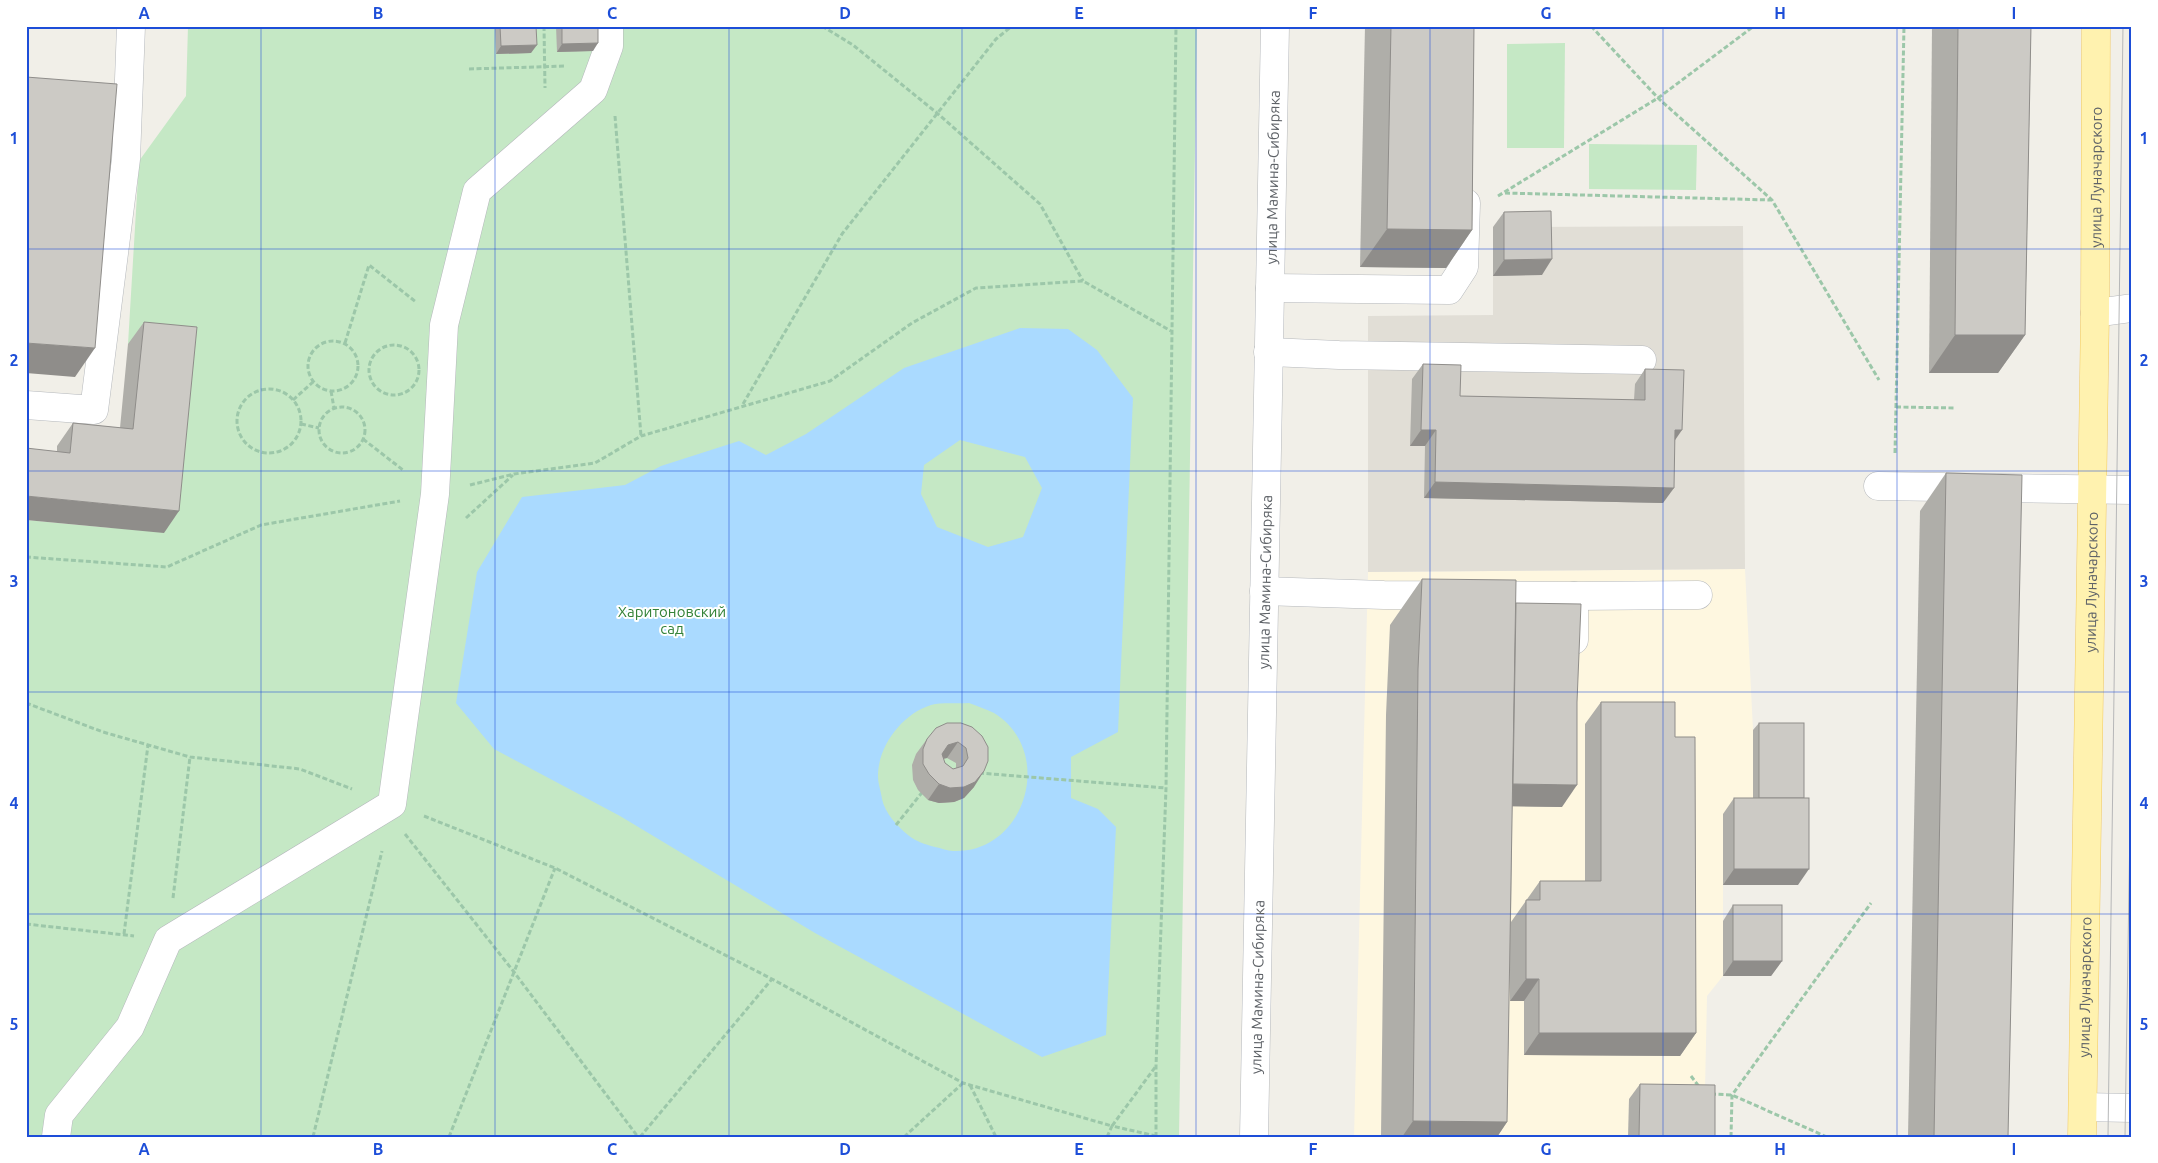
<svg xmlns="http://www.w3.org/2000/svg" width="2158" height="1163" font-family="Ubuntu,sans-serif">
<rect width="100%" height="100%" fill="#f1efe8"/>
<!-- commercial -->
<path fill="#fef7e0" d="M1745 569 1753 730V813L1723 814V976L1707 996 1704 1137H1354L1368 572Z"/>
<!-- education -->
<path fill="#e1ded6" d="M1743 226 1745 569 1368 572V316L1493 315V227Z"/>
<!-- green -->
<g fill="#c5e8c5">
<path d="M188 26H1197L1179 1137H26V520L111 528 181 349 128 344 139 161 186 96Z"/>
<path d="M1565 43 1564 148H1507V44Z"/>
<path d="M1589 144 1697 145 1696 190 1589 189Z"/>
</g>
<!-- water -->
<path fill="#aadaff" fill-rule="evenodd" d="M1020 328 1068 329 1097 350 1133 398 1118 732 1071 757V798L1098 809 1116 827 1106 1035 1042 1057 815 933 620 816 494 749 456 703 477 572 522 497 625 485 661 466 739 441 766 455 806 434 904 368ZM960 440 1025 457 1042 488 1023 537 988 547 937 527 921 494 924 465ZM969 703C977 706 986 709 994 713 1056 751 1026 854 953 851 948 851 941 848 935 847 924 844 917 842 908 835 897 826 885 813 882 799 881 791 878 784 878 776 878 746 902 714 931 705 942 702 957 704 969 703Z"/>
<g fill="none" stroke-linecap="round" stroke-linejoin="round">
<!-- minor casing -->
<g stroke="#b5b8bc" stroke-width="29">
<g id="minor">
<path d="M1270 288 1449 290 1464 267 1466 203"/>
<path d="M2095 313 2132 308"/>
<path d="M1268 352 1339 355 1642 360"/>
<path d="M26 405 94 410 126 159 131 26"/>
<path d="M1878 486 2132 490"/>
<path d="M1264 591 1384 595 1574 596V640"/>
<path d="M1574 596 1698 595"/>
<path d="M2083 1107 2132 1108"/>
<path d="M56 1137 59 1115 130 1027 168 940 392 804 435 494 444 325 477 191 593 90 609 46V26"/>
<path id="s1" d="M1254 1137 1275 26"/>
</g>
</g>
<!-- major casing -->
<g stroke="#f2c960" stroke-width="29">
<g id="major">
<path id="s2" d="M2082 1137 2095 313 2096 26"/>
</g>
</g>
<!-- path -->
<g stroke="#9cc7a9" stroke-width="3" stroke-dasharray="5 2.5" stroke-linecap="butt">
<path d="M544 26 545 88"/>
<path d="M822 26 853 45 937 113 1040 204 1083 281"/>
<path d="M1591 26 1658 98 1772 200 1879 380"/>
<path d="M469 69 566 66"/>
<path d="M615 116 641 436"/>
<path d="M1505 193 1771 200"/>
<path d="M1498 196 1658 98 1754 26"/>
<circle cx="333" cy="366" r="25"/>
<path d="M345 343 369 265 416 302"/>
<circle cx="394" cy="370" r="25"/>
<circle cx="269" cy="421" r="32"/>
<path d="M331 391 334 408"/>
<path d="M293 400 313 382"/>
<path d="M743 404 842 234 996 39 1012 26"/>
<path d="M1896 407 1956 408"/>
<circle cx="342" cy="430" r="23"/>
<path d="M301 424 319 428"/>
<path d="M363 439 403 470"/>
<path d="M1895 453 1904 26"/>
<path d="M470 485 514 474 595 463 641 436 830 381 912 323 976 288 1083 281 1171 331"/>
<path d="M466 518 513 475"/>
<path d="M26 557 167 567 261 525 400 501"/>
<path d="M26 703 103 732 190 757 300 769 352 789"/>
<path d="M979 773 1166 788"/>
<path d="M424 816 555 868 772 979 963 1083 1112 1126 1156 1066"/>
<path d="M896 825 924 790"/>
<path d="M405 834 514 972 638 1137"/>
<path d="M173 898 190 757"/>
<path d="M26 924 134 936"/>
<path d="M124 934 148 745"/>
<path d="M1691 1076 1700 1088"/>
<path d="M970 1085 996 1137"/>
<path d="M1711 1094 1732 1095 1827 1137"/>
<path d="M313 1137 382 851"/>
<path d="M449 1137 555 868"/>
<path d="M640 1137 772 979"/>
<path d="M904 1137 963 1083"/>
<path d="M1107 1137 1112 1126 1156 1136"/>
<path d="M1156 1137V1066L1166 788 1176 26"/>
<path d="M1731 1137 1732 1095 1871 903"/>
</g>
<!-- minor -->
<use href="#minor" stroke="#fff" stroke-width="28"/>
<!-- major -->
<use href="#major" stroke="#fff2af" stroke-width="28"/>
<!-- tram -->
<g stroke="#b6b7b8" stroke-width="1">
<path d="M2108 1137 2123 26"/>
<path d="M2125 1137 2132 700"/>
</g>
</g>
<!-- wall -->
<g fill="#afaea9" fill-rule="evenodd">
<path d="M495 26H536L531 53 496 54Z"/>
<path d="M556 26H598L593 51 557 52Z"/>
<path d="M1365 26H1474L1472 230 1446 268 1360 267Z"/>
<path d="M1932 26H2031L2025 335 1998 373H1929Z"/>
<path d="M1504 212 1542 275 1493 276V227Z"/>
<path d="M144 322 164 533 57 451V446L73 423 120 428 128 344Z"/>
<path d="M1423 364 1460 396 1634 400 1635 384 1645 369 1675 441 1663 503 1424 498 1425 446H1410L1412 379Z"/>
<path d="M1946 473 2008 1137H1908L1920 511Z"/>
<path d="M1422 579 1516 603 1562 807 1512 806 1511 922 1540 881H1585V724L1601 702 1675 737 1696 1033 1680 1056 1524 1055V1001H1510V932L1507 1122 1497 1137H1381L1386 715 1390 625Z"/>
<path d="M1759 723 1798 885H1723V814L1734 798H1753V730Z"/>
<path d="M972 727 974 787 964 798 954 802 939 803 928 800 918 790 913 780 912 765 916 754 927 739ZM947 758 956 763V768L953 769 945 763 943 759Z"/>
<path d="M1733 905 1782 961 1771 976H1723V921Z"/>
<path d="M1640 1084 1715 1137H1628L1629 1099Z"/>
</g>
<!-- shaded-wall -->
<g fill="#8f8d8a">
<path d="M598 43 593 51 557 52 562 44Z"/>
<path d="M537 45 531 53 496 54 501 46Z"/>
<path d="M1387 229 1472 230 1446 268 1360 267Z"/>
<path d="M1552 259 1542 275 1493 276 1504 260Z"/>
<path d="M1955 335H2025L1998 373H1929Z"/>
<path d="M26 343 95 348 75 377 26 373Z"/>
<path d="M1421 430H1436L1425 446H1410Z"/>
<path d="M1675 430H1682L1671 446Z"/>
<path d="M1435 482 1674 488 1663 503 1424 498Z"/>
<path d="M26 496 179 511 164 533 26 520Z"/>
<path d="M958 742 947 758 937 760 948 745Z"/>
<path d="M984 771 974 787 964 798 954 802 939 803 928 800 939 784Z"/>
<path d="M1496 784 1577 785 1562 807 1481 806Z"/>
<path d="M1734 869H1809L1798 885H1723Z"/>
<path d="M1733 961H1782L1771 976H1723Z"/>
<path d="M1526 979H1539L1524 1001H1510Z"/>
<path d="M1539 1033H1696L1680 1056 1524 1055Z"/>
<path d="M1413 1121 1507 1122 1497 1137H1402Z"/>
</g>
<!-- building -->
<g fill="#cccac5" stroke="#8f8d8a" fill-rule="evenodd">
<path d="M500 26H536L537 45 501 46Z"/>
<path d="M562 26H598V43L562 44Z"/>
<path d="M1391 26H1474L1472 230 1387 229Z"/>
<path d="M1958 26H2031L2025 335H1955Z"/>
<path d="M26 77 117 84 95 348 26 343Z"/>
<path d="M1551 211 1552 259 1504 260V212Z"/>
<path d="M144 322 197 327 179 511 26 496V448L70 453 73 423 133 429Z"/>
<path d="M1423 364 1461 365 1460 396 1645 400V369L1684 370 1682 430H1675L1674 488 1435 482 1436 430H1421Z"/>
<path d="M1946 473 2022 475 2008 1137H1934Z"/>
<path d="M1422 579 1516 580 1507 1122 1413 1121 1418 669Z"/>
<path d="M1516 603 1581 604 1577 702V785L1513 784Z"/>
<path d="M1601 702H1675V737H1695L1696 1033H1539V979H1526V900H1540V881H1601Z"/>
<path d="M947 723H961L972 727 982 736 988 747V761L984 771 975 782 964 787 950 788 939 784 929 774 923 764V749L927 739 936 728ZM958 742 966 748 968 758 963 766 953 769 945 763 942 754 948 745Z"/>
<rect x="1759" y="723" width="45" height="75"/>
<rect x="1734" y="798" width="75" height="71"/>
<rect x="1733" y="905" width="49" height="56"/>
<path d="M1640 1084 1715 1085V1137H1639Z"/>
</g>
<!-- grid -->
<path fill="none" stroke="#1d4ed8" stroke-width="1" stroke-opacity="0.55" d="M261 26V1137M495 26V1137M729 26V1137M962 26V1137M1196 26V1137M1430 26V1137M1663 26V1137M1897 26V1137M26 249H2132M26 471H2132M26 692H2132M26 914H2132"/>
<g text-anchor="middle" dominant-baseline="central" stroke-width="4" stroke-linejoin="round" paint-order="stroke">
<!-- street labels -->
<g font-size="15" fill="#5f6368" stroke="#fff">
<text stroke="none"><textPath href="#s1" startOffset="960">улица Мамина-Сибиряка</textPath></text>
<text stroke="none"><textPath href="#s2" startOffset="960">улица Луначарского</textPath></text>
<text stroke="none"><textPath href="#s1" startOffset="555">улица Мамина-Сибиряка</textPath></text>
<text stroke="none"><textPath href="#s2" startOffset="555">улица Луначарского</textPath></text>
<text stroke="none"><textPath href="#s1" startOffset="150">улица Мамина-Сибиряка</textPath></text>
<text stroke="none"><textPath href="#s2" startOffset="150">улица Луначарского</textPath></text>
</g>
<!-- park labels -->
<g font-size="15" fill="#348238" stroke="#fff">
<text x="672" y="611">Харитоновский<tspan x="672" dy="17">сад</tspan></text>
</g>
</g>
<!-- border -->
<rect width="2158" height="1163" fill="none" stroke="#ffffff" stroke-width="55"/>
<rect x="28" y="28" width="2102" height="1108" fill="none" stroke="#1d4ed8" stroke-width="2"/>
<g font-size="16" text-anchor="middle" font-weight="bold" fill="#1d4ed8">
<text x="144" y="19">A</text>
<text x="378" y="19">B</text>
<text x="612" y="19">C</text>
<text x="845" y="19">D</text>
<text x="1079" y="19">E</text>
<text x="1313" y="19">F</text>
<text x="1546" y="19">G</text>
<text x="1780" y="19">H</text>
<text x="2014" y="19">I</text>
<text x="14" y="144">1</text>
<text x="2144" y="144">1</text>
<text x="14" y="366">2</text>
<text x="2144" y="366">2</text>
<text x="14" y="587">3</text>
<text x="2144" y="587">3</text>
<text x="14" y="809">4</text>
<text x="2144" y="809">4</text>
<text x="14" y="1030">5</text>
<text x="2144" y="1030">5</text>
<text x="144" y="1155">A</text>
<text x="378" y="1155">B</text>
<text x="612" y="1155">C</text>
<text x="845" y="1155">D</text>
<text x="1079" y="1155">E</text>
<text x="1313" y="1155">F</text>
<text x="1546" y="1155">G</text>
<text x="1780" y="1155">H</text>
<text x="2014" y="1155">I</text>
</g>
</svg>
